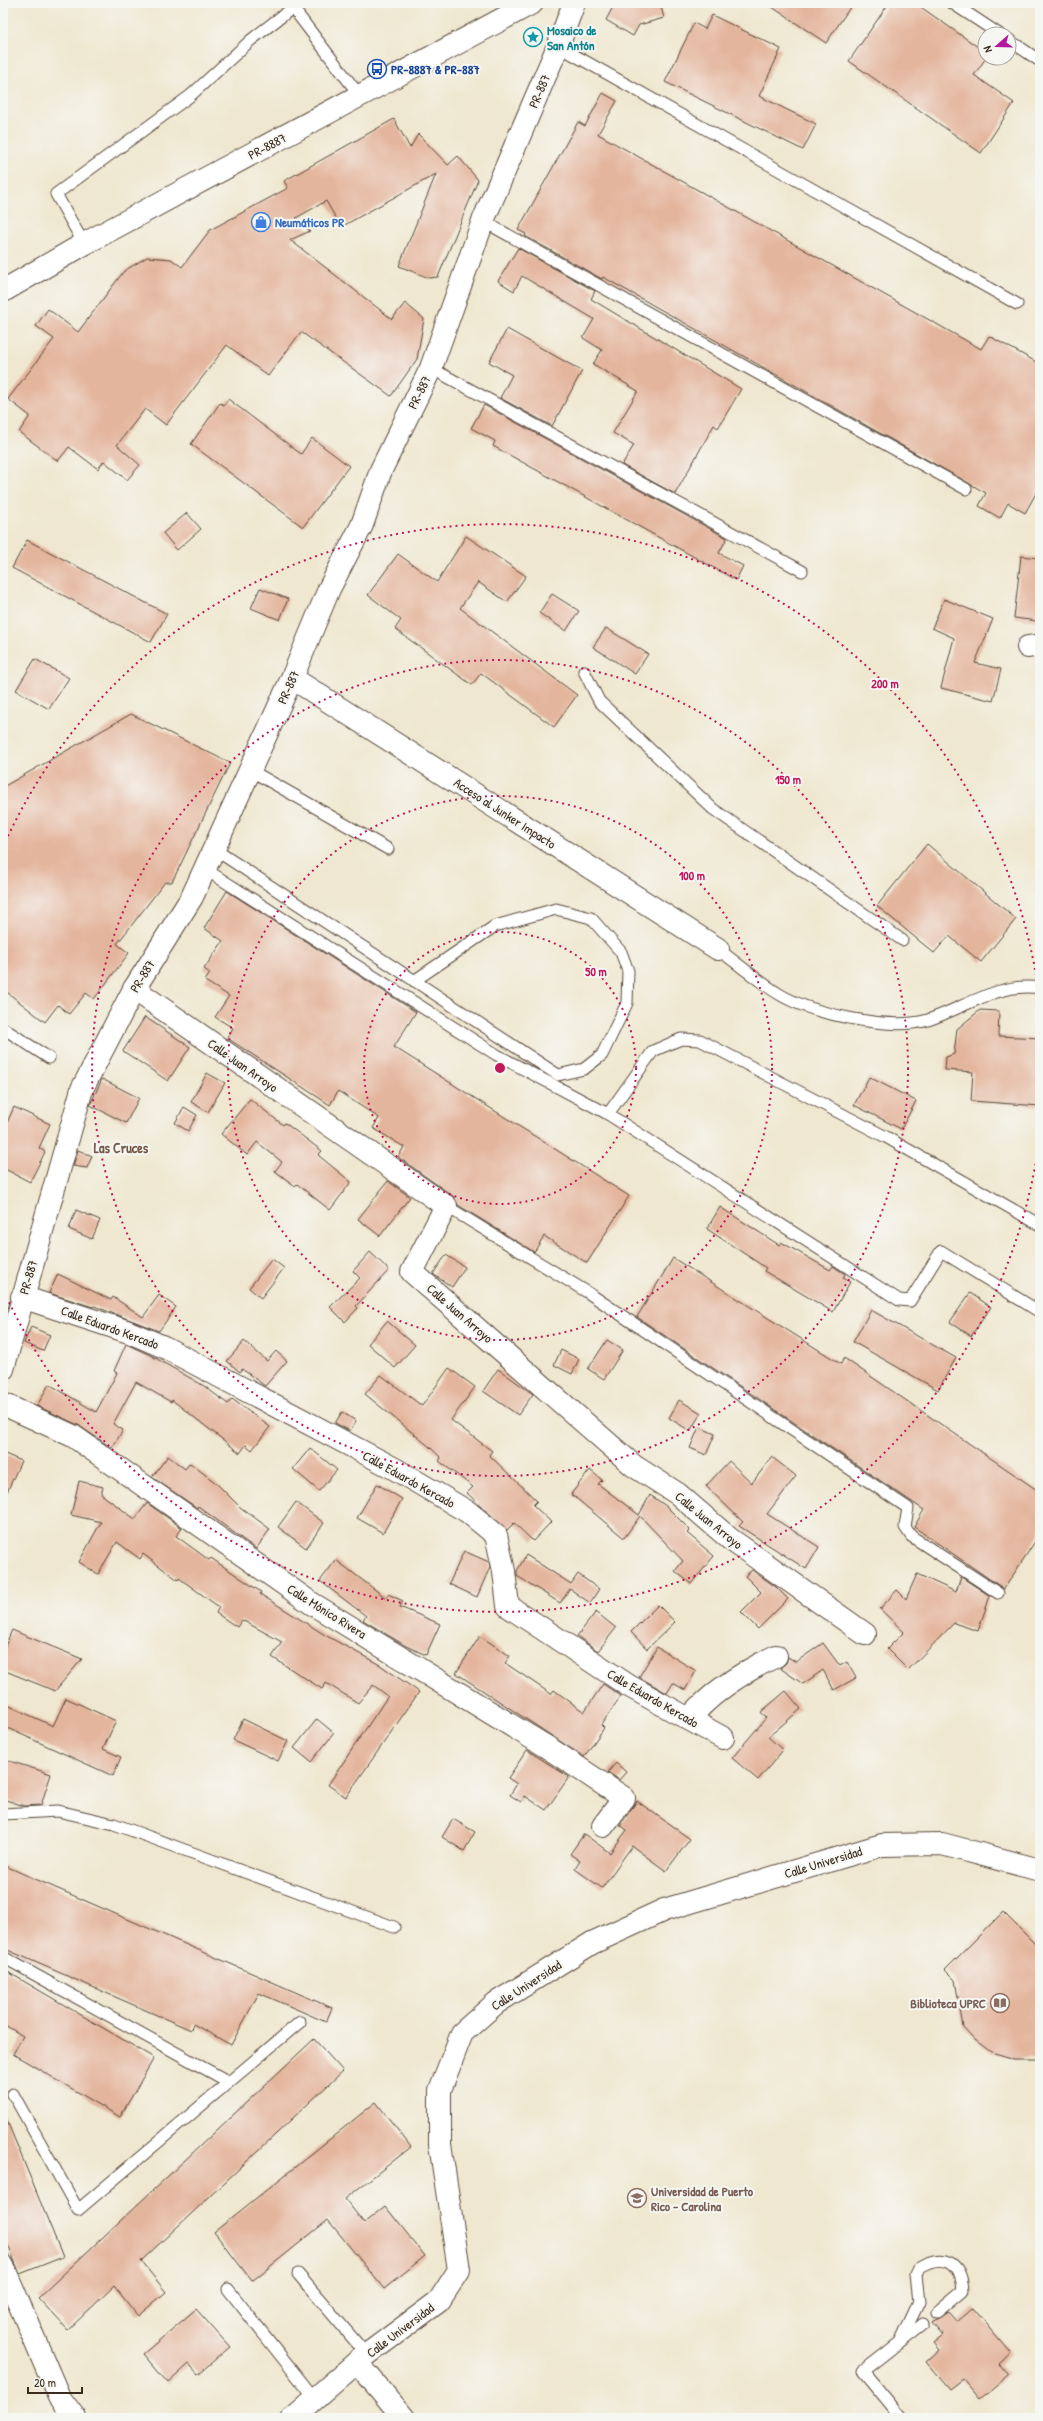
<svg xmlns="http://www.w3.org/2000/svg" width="1043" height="2421" font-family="'Patrick Hand',sans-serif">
<rect width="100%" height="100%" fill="#f6f6f2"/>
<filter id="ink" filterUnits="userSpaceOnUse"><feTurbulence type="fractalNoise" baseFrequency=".025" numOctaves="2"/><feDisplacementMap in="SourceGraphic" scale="8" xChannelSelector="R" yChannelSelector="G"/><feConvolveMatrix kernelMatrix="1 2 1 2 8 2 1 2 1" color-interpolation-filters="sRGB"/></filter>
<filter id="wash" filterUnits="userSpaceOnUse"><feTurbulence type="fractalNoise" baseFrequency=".012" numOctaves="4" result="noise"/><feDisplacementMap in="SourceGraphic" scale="16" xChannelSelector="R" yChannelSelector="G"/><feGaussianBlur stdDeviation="0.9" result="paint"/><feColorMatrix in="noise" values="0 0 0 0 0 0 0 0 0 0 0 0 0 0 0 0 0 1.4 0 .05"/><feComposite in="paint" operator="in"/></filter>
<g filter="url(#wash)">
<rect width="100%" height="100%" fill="#efe7cf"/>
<g id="blocks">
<!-- building -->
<g fill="#e4b59d">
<path d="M615 3H660L664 18 639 25 633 36 606 20Z"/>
<path d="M766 3H853L826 43Z"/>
<path d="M889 3H915L985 52 986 58 974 75 1014 103 981 153 849 61Z"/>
<path d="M712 15 781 49 759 96 816 124 803 150 665 82 694 23 705 29Z"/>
<path d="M603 93 617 101 598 134 981 349 989 336 1040 364V486L1025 513 1008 503 1000 518 979 506 986 493 603 277 602 279 525 236 526 234 518 230 578 122 585 126Z"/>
<path d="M394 119 410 148 418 134 448 165 458 156 478 180 438 277 429 278 399 266 436 174 341 227 326 201 296 218 310 231 290 240 392 319 405 303 424 319 417 359 391 396 301 332 268 376 227 345 166 425 145 409 117 445 140 465 127 480 104 461 98 469 69 447 58 461 19 432 30 416 8 399 54 339 36 326 48 309 78 332 124 271 147 257 171 259 182 267 210 230 288 188 284 181Z"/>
<path d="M518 248 595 291 591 299 741 389 718 428 714 425 675 494 622 465 634 445 613 433 638 391 593 364 602 350 583 338 594 319 522 276 514 291 498 281Z"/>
<path d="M507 329 582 371 552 426 500 398 512 375 489 362Z"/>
<path d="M228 399 301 454 312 438 349 466 303 527 191 444 220 403 224 405Z"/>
<path d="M484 405 727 538 719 553 743 566 736 580 493 446 495 441 471 428Z"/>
<path d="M187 513 201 529 177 550 163 533Z"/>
<path d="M466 536 526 576 507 602 478 582 460 608 577 695 554 727 481 673 472 685 395 629 401 620 368 595 398 554 437 582Z"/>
<path d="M27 540 167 614 151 642 12 568Z"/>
<path d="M1021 556 1040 558 1038 621 1014 618Z"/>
<path d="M260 588 288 599 280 620 251 608Z"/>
<path d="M552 594 579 611 566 631 539 613Z"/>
<path d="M944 599 993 619 975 663 1001 669 993 701 941 688 954 638 932 628Z"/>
<path d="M606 628 648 654 635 674 593 647Z"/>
<path d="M35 659 69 678 49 709 16 690Z"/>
<path d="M131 714 230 763 172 882H165L117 944 129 953 94 999 86 993 69 1014 58 1005 45 1022 3 989V787Z"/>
<path d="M927 844 1016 919 981 962 949 936 934 953 877 906Z"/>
<path d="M227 891 416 1012 394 1047 629 1196 587 1263 544 1236 534 1252 458 1205 453 1196 398 1157 404 1147 373 1128 379 1118 338 1091 330 1105 227 1038 233 1028 215 1017 229 996 205 981 210 973 204 969 223 941 204 928Z"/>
<path d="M980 1010 999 1011 998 1036 1040 1038V1106L971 1101 973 1072 945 1070 946 1057 954 1054 957 1029Z"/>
<path d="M145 1017 190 1047 168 1081 123 1051Z"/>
<path d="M207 1073 225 1083 208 1112 191 1102Z"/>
<path d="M869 1077 916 1101 901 1129 854 1105Z"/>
<path d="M102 1079 139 1098 126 1123 90 1105Z"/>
<path d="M250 1099 283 1125 285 1123 322 1151 318 1155 351 1182 330 1210 297 1184 295 1186 275 1171 282 1162 257 1142 247 1155 221 1134Z"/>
<path d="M14 1107 50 1124 39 1148 45 1152 30 1182 3 1168V1132Z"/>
<path d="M184 1107 197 1115 188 1131 175 1123Z"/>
<path d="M78 1150 92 1156 87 1168 73 1166Z"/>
<path d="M388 1181 410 1197 380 1236 358 1219Z"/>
<path d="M720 1207 779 1245 781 1242 830 1270 833 1266 845 1274 843 1278 850 1282 833 1312 764 1271 766 1268 707 1229Z"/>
<path d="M76 1210 100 1220 92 1239 69 1229Z"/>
<path d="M370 1252 389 1270 356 1306 358 1308 345 1322 330 1307 360 1278 353 1271Z"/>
<path d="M446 1255 465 1267 452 1287 433 1274Z"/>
<path d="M673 1258 841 1364 844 1358 1040 1492V1534L1004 1589 914 1527 924 1510 637 1317Z"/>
<path d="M272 1259 284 1268 261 1298 249 1288Z"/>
<path d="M58 1274 111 1300 113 1297 143 1317 159 1295 176 1307 159 1331 94 1306 93 1307 49 1293Z"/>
<path d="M970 1293 991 1307 971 1336 950 1322Z"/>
<path d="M871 1310 956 1358 938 1390 853 1342Z"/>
<path d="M387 1321 415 1345 395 1368 368 1344Z"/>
<path d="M31 1327 50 1335 43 1351 24 1343Z"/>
<path d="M607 1340 623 1350 604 1379 588 1369Z"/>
<path d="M244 1341 267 1361 276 1351 287 1361 265 1386 242 1369 240 1372 227 1361Z"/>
<path d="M126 1344 152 1356 204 1386 228 1404 232 1399 270 1427 252 1450 246 1445 240 1453 172 1400 171 1402 136 1382 113 1424 123 1430 112 1448 78 1425 37 1406 49 1384 96 1412 117 1373 114 1371Z"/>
<path d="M561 1350 579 1359 572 1374 554 1365Z"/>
<path d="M449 1368 475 1387 451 1420 492 1451 489 1455 537 1501 533 1505 551 1522 533 1541 514 1523 507 1530 467 1493 473 1487 439 1461 441 1458 431 1448 365 1394 381 1375 422 1406Z"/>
<path d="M498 1369 533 1394 518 1415 483 1391Z"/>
<path d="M679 1400 701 1413 690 1431 669 1418Z"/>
<path d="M342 1412 356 1421 350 1431 335 1423Z"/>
<path d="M699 1427 715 1434 706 1455 690 1448Z"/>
<path d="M310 1448 337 1470 319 1491 293 1469Z"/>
<path d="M3 1453 21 1461 3 1501Z"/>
<path d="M168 1456 185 1469 190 1463 216 1483 240 1507 270 1529 256 1549 198 1506 197 1508 152 1477Z"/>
<path d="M772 1457 796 1476 767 1514 819 1547 806 1569 739 1526 743 1522 706 1486 729 1461 752 1483Z"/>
<path d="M590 1470 602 1480 598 1484 639 1515 650 1495 666 1506 690 1530 687 1533 714 1556 691 1584 675 1571 683 1561 640 1516 624 1538 571 1494Z"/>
<path d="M79 1481 103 1487 101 1494 135 1519 147 1503 182 1528 176 1536 209 1560 211 1558 261 1592 260 1594 325 1635 380 1665 419 1692 346 1797 328 1785 388 1696 373 1685 358 1703 326 1683 322 1689 272 1657 282 1642 242 1620 237 1627 216 1613 219 1607 179 1578 178 1580 143 1554 140 1559 117 1542 98 1574 79 1562 101 1522 71 1515Z"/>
<path d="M377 1484 402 1499 383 1533 357 1518Z"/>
<path d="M296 1502 324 1523 306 1548 278 1527Z"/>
<path d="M464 1551 489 1562 490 1567 477 1597 449 1584Z"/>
<path d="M526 1555 571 1584 578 1574 599 1589 590 1603 570 1589 560 1603 517 1576V1571Z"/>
<path d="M336 1560 386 1598 388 1594 403 1601 400 1607 440 1624 426 1655 406 1646 363 1620 366 1616 320 1581Z"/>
<path d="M752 1570 776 1587 788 1599 758 1629 741 1612 761 1592 745 1576Z"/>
<path d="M917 1574 956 1592 961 1577 990 1596 978 1631 954 1623 908 1670 887 1649 904 1632 880 1609 897 1590 906 1599Z"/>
<path d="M658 1605 675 1622 647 1649 631 1632Z"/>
<path d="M596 1612 616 1628 598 1651 577 1636Z"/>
<path d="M12 1630 82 1659 55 1691 3 1670V1651Z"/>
<path d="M480 1636 510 1656 505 1663 551 1694 554 1690 584 1712 603 1684 621 1696 601 1725 604 1728 584 1757 456 1673Z"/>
<path d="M823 1643 840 1666 847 1662 856 1678 834 1690 823 1670 803 1684 780 1668 786 1663 788 1657 796 1662Z"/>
<path d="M657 1647 696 1671 685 1690 673 1683 667 1693 639 1677Z"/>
<path d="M786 1691 801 1709 768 1737 783 1750 758 1780 732 1758 766 1718 761 1712Z"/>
<path d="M66 1698 116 1721 103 1749 121 1757 113 1776 3 1726V1703L53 1726Z"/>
<path d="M243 1719 288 1741 278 1761 233 1740Z"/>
<path d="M317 1719 334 1733 311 1762 294 1748Z"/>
<path d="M527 1750 569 1777 546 1810 525 1796 521 1802 510 1795 517 1784 508 1778Z"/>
<path d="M3 1759 51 1774 41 1805 24 1806 3 1799Z"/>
<path d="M616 1763 626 1772 619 1780 608 1772Z"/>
<path d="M637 1801 690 1839 666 1871 632 1846 602 1888 575 1869 580 1861 570 1854 584 1834 610 1853 627 1830 620 1825Z"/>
<path d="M453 1819 475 1832 464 1851 442 1837Z"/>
<path d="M3 1865 332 2008 326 2022 259 1993 231 2045 193 2024 191 2030 3 1948Z"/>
<path d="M1003 1912 1040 1949V2059H1015L991 2052 975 2040 963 2027 955 1980 945 1970Z"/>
<path d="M3 1969 154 2058 120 2117 13 2054 23 2036 3 2024Z"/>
<path d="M314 2039 343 2071 141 2261 166 2292 138 2316 114 2286 68 2330 38 2298Z"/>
<path d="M376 2102 411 2147 345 2199 364 2223 385 2206 425 2256 384 2289 328 2220 252 2281 214 2232Z"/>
<path d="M3 2111 63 2257 20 2274 3 2233Z"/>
<path d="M973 2308 1011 2353 999 2364 1008 2374 979 2399 962 2379 949 2389 926 2362 939 2350 933 2343 943 2335 932 2322 948 2312 957 2322Z"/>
<path d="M196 2309 230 2347 198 2374 189 2364 168 2383 143 2354Z"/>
</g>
</g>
</g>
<g filter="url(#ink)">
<use href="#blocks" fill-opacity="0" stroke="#564639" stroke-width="1"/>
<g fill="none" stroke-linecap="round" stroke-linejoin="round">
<!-- lane casing -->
<g stroke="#564639" stroke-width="13">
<g id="lane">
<path d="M289 3 360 96"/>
<path d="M952 3 999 34"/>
<path d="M1009 40 1040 61"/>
<path d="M558 46 1017 304"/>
<path d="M483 221 966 489"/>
<path d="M84 244 56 194 190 96 251 40 299 3"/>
<path d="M431 368 802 571"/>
<path d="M584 671 599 701 713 809 902 940"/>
<path d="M250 770 388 849"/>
<path d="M214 849 558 1075 584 1069 602 1055 627 1003 628 971 621 952 591 918 556 909 495 926 414 981"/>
<path d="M205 869 497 1055 608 1114 899 1300 910 1301 941 1251 1040 1312"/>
<path d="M718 949C738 964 758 981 779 994 812 1014 891 1031 928 1020 964 1008 1001 981 1040 988"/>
<path d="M3 1028 49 1058"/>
<path d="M608 1114 653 1051 681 1039 700 1040 886 1137 1040 1225"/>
<path d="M446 1206 587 1292 908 1508 905 1527 911 1536 998 1593"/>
<path d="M3 1814 58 1811 114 1824 394 1927"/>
<path d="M3 1957 229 2082 78 2210 13 2094"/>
<path d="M229 2082 300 2022"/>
<path d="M298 2274 367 2355"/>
<path d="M228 2289 315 2399"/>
<path d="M900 2342 919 2302 916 2275 919 2267C943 2253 961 2261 963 2290L937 2312"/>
<path d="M902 2418 863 2371 923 2324"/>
</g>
</g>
<!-- street casing -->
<g stroke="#564639" stroke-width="24">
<g id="street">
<path d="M1028 647 1040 645"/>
<path d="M292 678 718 949"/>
<path d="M134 989 446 1206 412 1272 634 1466 678 1494 730 1539 865 1634"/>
<path d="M22 1297 129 1332 164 1347 395 1469 468 1512 496 1535 504 1571 508 1606 629 1686 723 1738"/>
<path d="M3 1404 73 1436 311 1603 550 1749 624 1798 603 1826"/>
<path d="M689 1719C712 1691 743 1672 776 1656"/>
<path d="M3 2266 59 2397 75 2418"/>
<path d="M357 2362 404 2418"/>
<path d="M293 2418 357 2362 439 2301 459 2270 440 2144V2090L462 2033 496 2003 592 1943 664 1910 882 1845 942 1844 1040 1870"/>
</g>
</g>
<!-- secondary casing -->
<g stroke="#564639" stroke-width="24">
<g id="secondary">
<path d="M3 291 84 244 532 3"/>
<path d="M3 1369 82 1089 134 989 192 897 292 678 329 589 362 525 381 470 431 368 483 221 558 46 574 3"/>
</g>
</g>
<!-- lane -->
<use href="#lane" stroke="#fff" stroke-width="11"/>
<!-- street -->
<use href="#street" stroke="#fff" stroke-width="22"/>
<!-- secondary -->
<use href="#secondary" stroke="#fff" stroke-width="22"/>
</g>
</g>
<!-- distance rings -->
<g fill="none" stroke="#c2185b" stroke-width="2" stroke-dasharray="2 4">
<circle cx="500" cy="1068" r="136"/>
<circle cx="500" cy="1068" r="272"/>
<circle cx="500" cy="1068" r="408"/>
<path d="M1040 1134A544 544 0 0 1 3 1289M3 847A544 544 0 0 1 1040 1002"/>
</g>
<!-- icons -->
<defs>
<g id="sight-ring" transform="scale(1)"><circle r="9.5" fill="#f6f6f2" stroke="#0f9aa8" stroke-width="1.5"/><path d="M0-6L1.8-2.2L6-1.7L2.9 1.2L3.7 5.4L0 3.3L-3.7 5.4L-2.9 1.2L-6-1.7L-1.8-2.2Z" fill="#0f9aa8"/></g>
<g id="bus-ring" transform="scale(1)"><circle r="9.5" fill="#f6f6f2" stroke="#1a4fb4" stroke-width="1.5"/><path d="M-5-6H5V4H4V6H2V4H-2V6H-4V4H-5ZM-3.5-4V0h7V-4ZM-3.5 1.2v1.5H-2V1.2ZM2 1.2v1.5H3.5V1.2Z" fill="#1a4fb4"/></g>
<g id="shop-ring" transform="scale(1)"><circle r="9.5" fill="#f6f6f2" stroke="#3f7fe0" stroke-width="1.5"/><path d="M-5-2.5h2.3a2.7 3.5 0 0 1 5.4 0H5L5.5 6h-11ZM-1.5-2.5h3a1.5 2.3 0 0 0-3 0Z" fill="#3f7fe0"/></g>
<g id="library-ring" transform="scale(1)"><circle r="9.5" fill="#f6f6f2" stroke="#8d6e63" stroke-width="1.5"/><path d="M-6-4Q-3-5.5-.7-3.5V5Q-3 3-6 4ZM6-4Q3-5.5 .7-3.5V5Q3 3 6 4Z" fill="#8d6e63"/></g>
<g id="university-ring" transform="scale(1)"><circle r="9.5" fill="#f6f6f2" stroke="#8d6e63" stroke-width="1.5"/><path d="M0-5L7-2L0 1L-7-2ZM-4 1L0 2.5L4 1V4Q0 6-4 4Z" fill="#8d6e63"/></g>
</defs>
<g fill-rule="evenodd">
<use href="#sight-ring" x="533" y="37"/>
<use href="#bus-ring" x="377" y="69"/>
<use href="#shop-ring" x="261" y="222"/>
<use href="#library-ring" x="1000" y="2003"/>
<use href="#university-ring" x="637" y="2198"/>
</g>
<g text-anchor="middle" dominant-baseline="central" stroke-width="4" stroke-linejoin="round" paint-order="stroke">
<!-- culture labels -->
<g font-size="13" font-weight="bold" fill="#0d838f" stroke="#f6f6f2" text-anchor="start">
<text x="547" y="30">Mosaico de<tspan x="547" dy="15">San Antón</tspan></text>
</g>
<!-- transit labels -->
<g font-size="13" font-weight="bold" fill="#164399" stroke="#f6f6f2" text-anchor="start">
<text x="391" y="69">PR-8887 &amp; PR-887</text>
</g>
<!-- street labels -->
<g font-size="13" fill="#3b2a1e" stroke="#f6f6f2">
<text transform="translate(539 91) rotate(-67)">PR-887</text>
<text transform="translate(267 146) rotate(-28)">PR-8887</text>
<text transform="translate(419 392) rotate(-64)">PR-887</text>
<text transform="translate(288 687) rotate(-66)">PR-887</text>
<text transform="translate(505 813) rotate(33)">Acceso al Junker Impacto</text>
<text transform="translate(142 976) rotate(-59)">PR-887</text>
<text transform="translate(243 1065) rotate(35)">Calle Juan Arroyo</text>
<text transform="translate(28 1277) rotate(-74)">PR-887</text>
<text transform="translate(460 1313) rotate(41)">Calle Juan Arroyo</text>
<text transform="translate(110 1327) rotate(20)">Calle Eduardo Kercado</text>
<text transform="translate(409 1479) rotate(29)">Calle Eduardo Kercado</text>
<text transform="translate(709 1520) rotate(39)">Calle Juan Arroyo</text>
<text transform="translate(327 1611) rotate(32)">Calle Mónico Rivera</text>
<text transform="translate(653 1698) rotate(30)">Calle Eduardo Kercado</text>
<text transform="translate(823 1862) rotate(-17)">Calle Universidad</text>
<text transform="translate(526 1985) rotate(-33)">Calle Universidad</text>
<text transform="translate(400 2330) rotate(-37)">Calle Universidad</text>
</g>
<!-- shop labels -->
<g font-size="13" font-weight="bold" fill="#366cbe" stroke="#f6f6f2" text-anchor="start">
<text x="275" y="222">Neumáticos PR</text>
</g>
<!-- education labels -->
<g font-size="13" font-weight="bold" fill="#785e54" stroke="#f6f6f2" text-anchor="end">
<text x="986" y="2003">Biblioteca UPRC</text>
<text x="651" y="2191" text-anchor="start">Universidad de Puerto<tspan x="651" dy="15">Rico - Carolina</tspan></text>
</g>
<!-- neighbourhood labels -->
<g font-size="14" font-weight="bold" fill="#765b4a" stroke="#f6f6f2">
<text x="121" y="1147">Las Cruces</text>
</g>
</g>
<circle cx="500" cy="1068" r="6" fill="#c2185b" stroke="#f6f6f2" stroke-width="2"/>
<g font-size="12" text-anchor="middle" font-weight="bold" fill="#c2185b" stroke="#f6f6f2" stroke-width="4" stroke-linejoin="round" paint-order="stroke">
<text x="885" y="688">200 m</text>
<text x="788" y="784">150 m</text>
<text x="692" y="880">100 m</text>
<text x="596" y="976">50 m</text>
</g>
<!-- margin -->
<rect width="1043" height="2421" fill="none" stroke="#f6f6f2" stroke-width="16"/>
<!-- north arrow -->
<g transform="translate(997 46) rotate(250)"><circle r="19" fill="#f6f6f2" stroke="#aba49d"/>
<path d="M0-3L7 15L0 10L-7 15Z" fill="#b5179e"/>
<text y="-6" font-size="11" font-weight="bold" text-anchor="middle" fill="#3b2a1e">N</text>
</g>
<!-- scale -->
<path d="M28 2387v6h54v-6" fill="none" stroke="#3b2a1e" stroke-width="2"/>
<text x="34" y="2387" font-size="12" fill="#3b2a1e" stroke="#f6f6f2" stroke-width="3" paint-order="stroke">20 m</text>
</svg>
